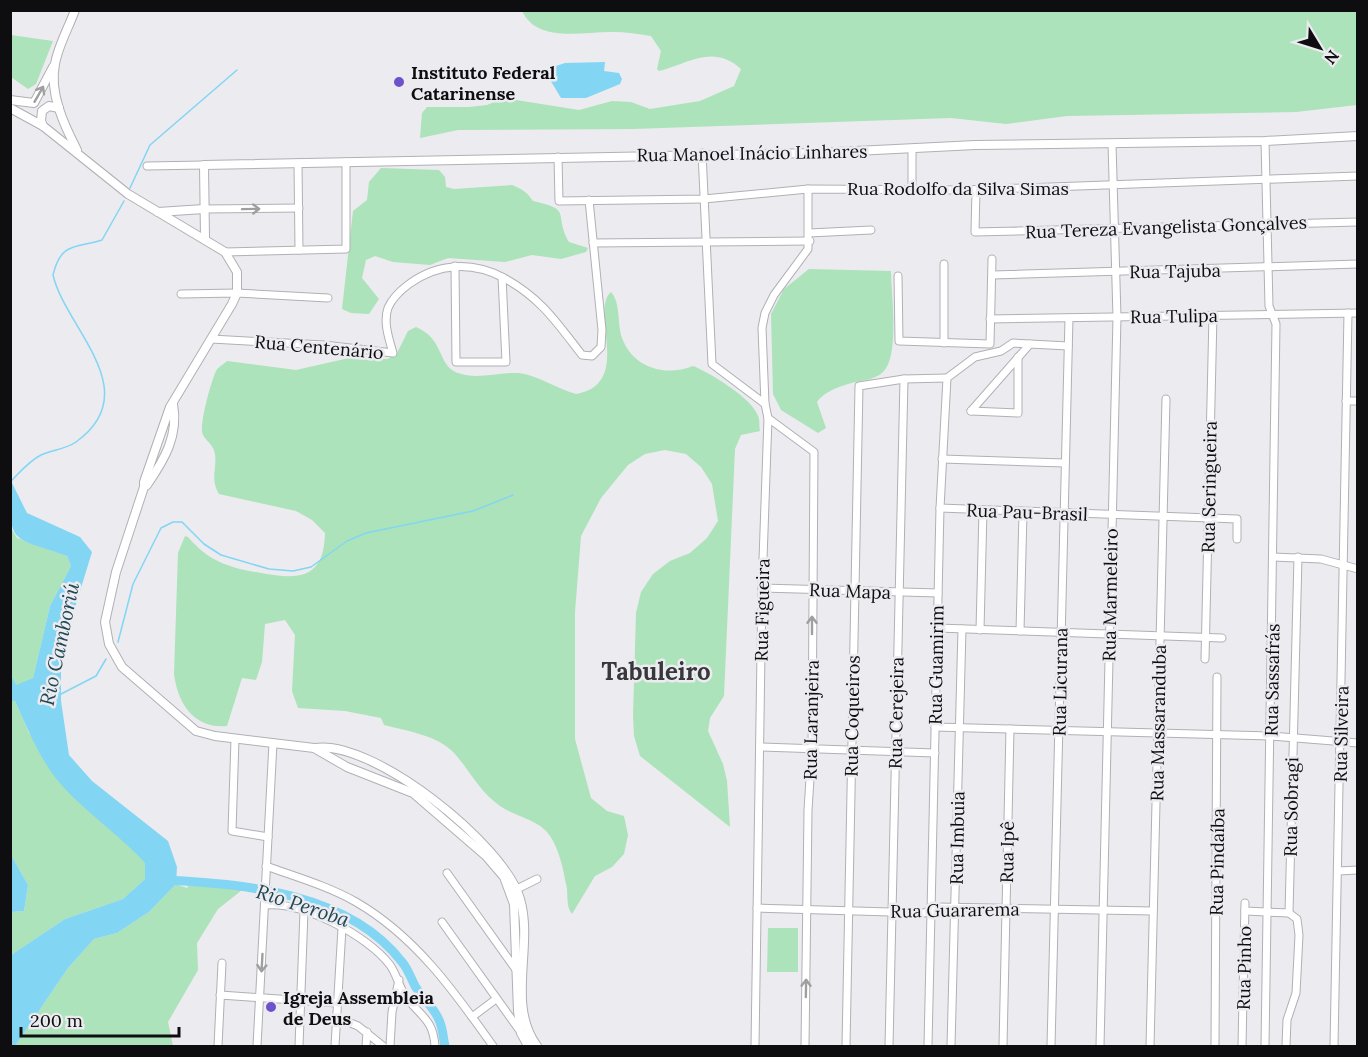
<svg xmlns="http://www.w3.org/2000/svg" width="1368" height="1057" font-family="Lora,serif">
<rect width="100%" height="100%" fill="#ebebf0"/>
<!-- green -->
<g fill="#ace3ba">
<path d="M522 11H1357V105L1296 112 1067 116 1006 124 951 118 633 129 458 130 420 138 422 113 427 107H469L487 105 504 98 579 110 612 101 631 102 650 109 700 101 734 86 741 69C713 44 690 63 659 71L657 69 661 51 651 36C638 34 626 32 613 32 583 31 538 44 522 11Z"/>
<path d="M11 35 53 41 36 84 28 89 11 77Z"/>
<path d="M381 168 439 170 445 177 446 187 454 189 512 185C522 189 527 192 533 201 574 210 553 214 569 242L588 248 586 252 561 259 532 255 505 262 448 258 430 265 393 262 375 256 366 260 362 278 379 299 369 314 351 313 342 309 353 211 367 200 369 182Z"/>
<path d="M809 269 891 271C891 294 900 356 883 372 874 381 860 380 848 384 836 388 824 392 817 402L826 428 818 433 781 410 773 394 771 314 784 289Z"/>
<path d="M611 292C621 303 617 324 622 338 633 368 665 377 693 366 709 372 753 399 758 416 760 420 759 426 760 431L741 435 735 449 724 696 710 718 708 731 723 764 727 781 730 827 640 756 634 736 633 715 636 613 641 592 653 574 670 561 690 553 707 538 718 521 712 484 701 467 686 454 665 450 645 454 628 465 601 498 581 536 575 612V739L591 798 607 811 624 816 628 835 624 854 612 867 595 876 572 914C565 905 569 894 566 884 563 868 559 849 550 836 539 819 515 817 500 806 480 792 470 771 455 754 438 735 407 731 384 725L381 718 345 711 298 708 292 691 295 635 285 620 265 624 262 662 256 680 242 678 227 726C194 729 178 704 174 674L178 553 185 536 188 537C209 562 230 568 261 573 299 580 324 579 325 533L312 520 296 511 219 494C210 479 217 470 215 454 213 444 207 442 203 435 198 427 212 379 216 371 218 367 224 364 227 361L296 370 349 358 387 359 396 355 408 331 416 327C445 339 437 366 458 373 476 380 500 372 519 373 537 375 558 389 576 394 634 384 589 311 611 292Z"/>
<path d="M11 528 17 538 67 556 71 566 50 606 33 678 16 686 11 675Z"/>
<path d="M10 701H15L29 733 117 834 145 862V879L123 899 65 919 11 955V912L24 911 28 885 11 855Z"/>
<path d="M191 882 242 890 218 909 197 943 198 970 168 1022 173 1046H15L68 968 94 939 117 933 149 912 176 884 187 888Z"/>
<path d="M768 928H798V972H767Z"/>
</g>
<!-- water -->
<g fill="#82d6f3">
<path d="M605 62 604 71 619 73 622 79 620 84 586 98H561L549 78 553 67 565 63Z"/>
<path d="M11 481 27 513 80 537 92 552 61 653V701L69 755 92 781 168 841 177 867 176 884 149 912 117 933 94 939 68 968 15 1046H11V955L65 919 123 899 145 879V863C117 832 80 809 54 776 38 754 26 726 15 701H11V675L16 685 33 678 50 606 71 566 67 556C8 535 10 546 11 481Z"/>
<path d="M11 855 28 885 24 911 11 912Z"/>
</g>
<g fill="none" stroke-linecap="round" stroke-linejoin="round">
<!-- stream -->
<g stroke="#82d6f3" stroke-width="1.5">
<path d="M130 188 150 145 237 70"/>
<path d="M10 482C20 472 29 461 41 455 52 450 66 449 76 442 147 391 65 328 53 275 61 241 77 248 102 240L124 201"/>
<path d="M118 642 133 584 161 528 173 522H182L204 544 221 555 269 569 293 571 311 567 347 541 366 533 473 511 513 495"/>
<path d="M61 694 96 676 106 659"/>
</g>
<!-- river -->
<path stroke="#82d6f3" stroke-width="9" d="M166 880C245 884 349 893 402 962 408 969 411 978 415 986 422 998 434 1007 439 1020 443 1028 443 1038 445 1046"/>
<!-- minor casing -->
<g stroke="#b0b0b5" stroke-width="9">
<g id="minor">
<path d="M912 149V190"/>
<path d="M702 153 712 364 765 404"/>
<path d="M558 157 559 201 704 199 808 189 964 190 1358 176"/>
<path d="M298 163 299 250"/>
<path d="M147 166 204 165"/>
<path d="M976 190 975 232 1358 222"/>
<path d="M204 209 299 208"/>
<path d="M809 233 871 230"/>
<path d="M593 243 810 241"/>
<path d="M225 252 346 249V162"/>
<path d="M455 266 456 362H506L502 277"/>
<path d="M993 275 1358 264"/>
<path d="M898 276 899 341 990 344 992 259"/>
<path d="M181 294 237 293 328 298"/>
<path d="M990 319 1358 313"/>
<path d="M211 339 324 345 393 353C389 339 383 322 388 308 392 298 401 290 409 284 438 263 472 261 504 278 541 298 557 323 582 355L592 356 601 347 602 330 589 200"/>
<path d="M944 343V264"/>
<path d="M1346 401H1358"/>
<path d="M971 411 1030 344 1068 346"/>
<path d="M971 411 1018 413V357"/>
<path d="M768 418 814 452 812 748 808 810 805 1046"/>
<path d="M942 459 1065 463"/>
<path d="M940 508 1237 519V539"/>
<path d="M1273 557 1321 559 1358 569"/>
<path d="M762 588 938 593"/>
<path d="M937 628 1222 638"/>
<path d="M980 630 983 510"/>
<path d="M1020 631 1023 512"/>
<path d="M1205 659 1213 315"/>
<path d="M935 727 1271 736 1358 743"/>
<path d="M235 739 232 831 268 837"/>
<path d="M760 747 935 753"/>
<path d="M266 866C296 877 328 886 356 902 415 936 454 991 493 1046"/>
<path d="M1338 871 1358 870"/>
<path d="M447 873 517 971"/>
<path d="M517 889 537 879"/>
<path d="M265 905C302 901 367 935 390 965 397 975 399 987 406 997 421 1017 433 1019 435 1046"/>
<path d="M757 908 924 913 938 907 1153 911"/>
<path d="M1245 911 1289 913"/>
<path d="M1289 913 1298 557"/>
<path d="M442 922 520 1031"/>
<path d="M220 995 336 1003"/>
<path d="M336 1017 358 1026 383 1046"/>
<path d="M472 1017 496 999"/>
<path d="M218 1046 222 963"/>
<path d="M257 1046 273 743"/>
<path d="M299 1046 304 911"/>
<path d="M335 1046 342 928"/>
<path d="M366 1046 367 1032"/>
<path d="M390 1046 392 1012 399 980"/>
<path d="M755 1046 762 588 768 418 765 404 762 328 765 313 774 295 808 249V189"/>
<path d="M846 1046 859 386 904 379 947 378"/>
<path d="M889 1046 904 379"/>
<path d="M928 1046 940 508 947 378 975 357 1001 351 1013 343 1030 344"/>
<path d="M951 1046 962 629"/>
<path d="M1003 1046 1010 729"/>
<path d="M1051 1046 1069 318"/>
<path d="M1100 1046 1117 317 1112 144"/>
<path d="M1150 1046 1166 399"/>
<path d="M1215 1046 1217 677"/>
<path d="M1242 1046 1245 903"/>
<path d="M1265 1046 1276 324 1269 306 1265 141"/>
<path d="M1286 1046 1287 1020 1296 993 1299 935 1297 919 1289 913"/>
<path d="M1334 1046 1348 313"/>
</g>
</g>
<!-- major casing -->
<g stroke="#b0b0b5" stroke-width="10">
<g id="major">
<path d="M75 10C69 27 58 46 55 64 49 93 64 125 77 150"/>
<path d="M10 100 34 103 53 67"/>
<path d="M10 108 43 126 128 194 225 252 237 272V293L232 304 170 407 144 482V487L116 572 105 622 109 644 122 667 196 731 215 736 314 748 347 767 413 793 486 856 504 877 514 904 518 1011 521 1033 528 1046"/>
<path d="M43 126 41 121 42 111 49 106 59 108"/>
<path d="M158 212 204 209"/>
<path d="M205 238 204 165 816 153 975 145 1265 141 1358 136"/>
<path d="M147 485C164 460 179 436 173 404"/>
<path d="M315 748C373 739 505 845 520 899 534 946 506 1004 537 1046"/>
</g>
</g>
<!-- minor -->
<use href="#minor" stroke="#fff" stroke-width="7"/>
<!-- major -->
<use href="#major" stroke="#fff" stroke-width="8"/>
</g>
<!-- one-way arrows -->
<defs><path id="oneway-shaft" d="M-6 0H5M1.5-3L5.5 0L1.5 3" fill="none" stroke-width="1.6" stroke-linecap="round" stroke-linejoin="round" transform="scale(1.5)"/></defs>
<g stroke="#9f9f9f">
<use href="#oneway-shaft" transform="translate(39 94) rotate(-60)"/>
<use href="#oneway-shaft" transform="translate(251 209) rotate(-1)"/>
<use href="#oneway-shaft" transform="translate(812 625) rotate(-90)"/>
<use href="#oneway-shaft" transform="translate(262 963) rotate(93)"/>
<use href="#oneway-shaft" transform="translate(806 988) rotate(-89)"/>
</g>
<!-- markers -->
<g fill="#6d52cb" stroke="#ebebf0" stroke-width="2">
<circle cx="399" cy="82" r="6"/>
<circle cx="271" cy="1007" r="6"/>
</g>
<g text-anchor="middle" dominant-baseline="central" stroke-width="5" stroke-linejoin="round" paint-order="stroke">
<!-- poi labels -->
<g font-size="18" font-weight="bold" fill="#0e0e10" stroke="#ebebf0" text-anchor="start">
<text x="411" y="72">Instituto Federal<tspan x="411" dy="21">Catarinense</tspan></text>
<text x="283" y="997">Igreja Assembleia<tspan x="283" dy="21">de Deus</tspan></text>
</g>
<!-- street labels -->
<g font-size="18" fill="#0e0e10" stroke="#ebebf0">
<text transform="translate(752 153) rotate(-1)">Rua Manoel Inácio Linhares</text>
<text x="958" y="188">Rua Rodolfo da Silva Simas</text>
<text transform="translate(1166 227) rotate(-2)">Rua Tereza Evangelista Gonçalves</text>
<text transform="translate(1175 271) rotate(-1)">Rua Tajuba</text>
<text transform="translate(1174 316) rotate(-1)">Rua Tulipa</text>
<text transform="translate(319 347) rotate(5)">Rua Centenário</text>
<text transform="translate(1209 487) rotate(-89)">Rua Seringueira</text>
<text transform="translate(1027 512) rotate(2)">Rua Pau-Brasil</text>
<text transform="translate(850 591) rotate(2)">Rua Mapa</text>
<text transform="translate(1110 595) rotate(-89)">Rua Marmeleiro</text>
<text transform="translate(762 610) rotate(-89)">Rua Figueira</text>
<text transform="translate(936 665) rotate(-89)">Rua Guamirim</text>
<text transform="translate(1272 680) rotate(-89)">Rua Sassafrás</text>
<text transform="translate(1060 682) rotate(-89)">Rua Licurana</text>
<text transform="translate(896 713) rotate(-89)">Rua Cerejeira</text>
<text transform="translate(852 716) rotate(-89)">Rua Coqueiros</text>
<text transform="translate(811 720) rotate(-89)">Rua Laranjeira</text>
<text transform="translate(1158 723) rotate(-89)">Rua Massaranduba</text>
<text transform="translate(1341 734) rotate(-89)">Rua Silveira</text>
<text transform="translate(1291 807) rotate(-89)">Rua Sobragi</text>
<text transform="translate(957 838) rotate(-89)">Rua Imbuia</text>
<text transform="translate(1007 852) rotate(-89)">Rua Ipê</text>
<text transform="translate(1217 862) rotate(-89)">Rua Pindaíba</text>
<text transform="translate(955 910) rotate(-1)">Rua Guararema</text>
<text transform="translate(1244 968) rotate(-89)">Rua Pinho</text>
</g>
<!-- water labels -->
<g font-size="20" font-style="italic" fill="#214754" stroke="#ebebf0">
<text transform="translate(59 644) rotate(-78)">Rio Camboriú</text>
<text transform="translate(303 905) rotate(18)">Rio Peroba</text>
</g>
<!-- district labels -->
<g font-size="24" font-weight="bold" fill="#38383c" stroke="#ebebf0">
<text x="656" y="671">Tabuleiro</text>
</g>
</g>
<!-- border -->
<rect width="1368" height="1057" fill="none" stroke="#0e0e10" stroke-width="24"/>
<!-- north arrow -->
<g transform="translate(1320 48) rotate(128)" stroke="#ebebf0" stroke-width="4.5" paint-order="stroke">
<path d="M0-4.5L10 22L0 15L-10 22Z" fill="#0e0e10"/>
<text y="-9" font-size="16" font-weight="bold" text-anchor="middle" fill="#0e0e10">N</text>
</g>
<!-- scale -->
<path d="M21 1027v9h158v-9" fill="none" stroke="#0e0e10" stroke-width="3"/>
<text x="30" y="1027" font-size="18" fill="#0e0e10" stroke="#ebebf0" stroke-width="4.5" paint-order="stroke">200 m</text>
</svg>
